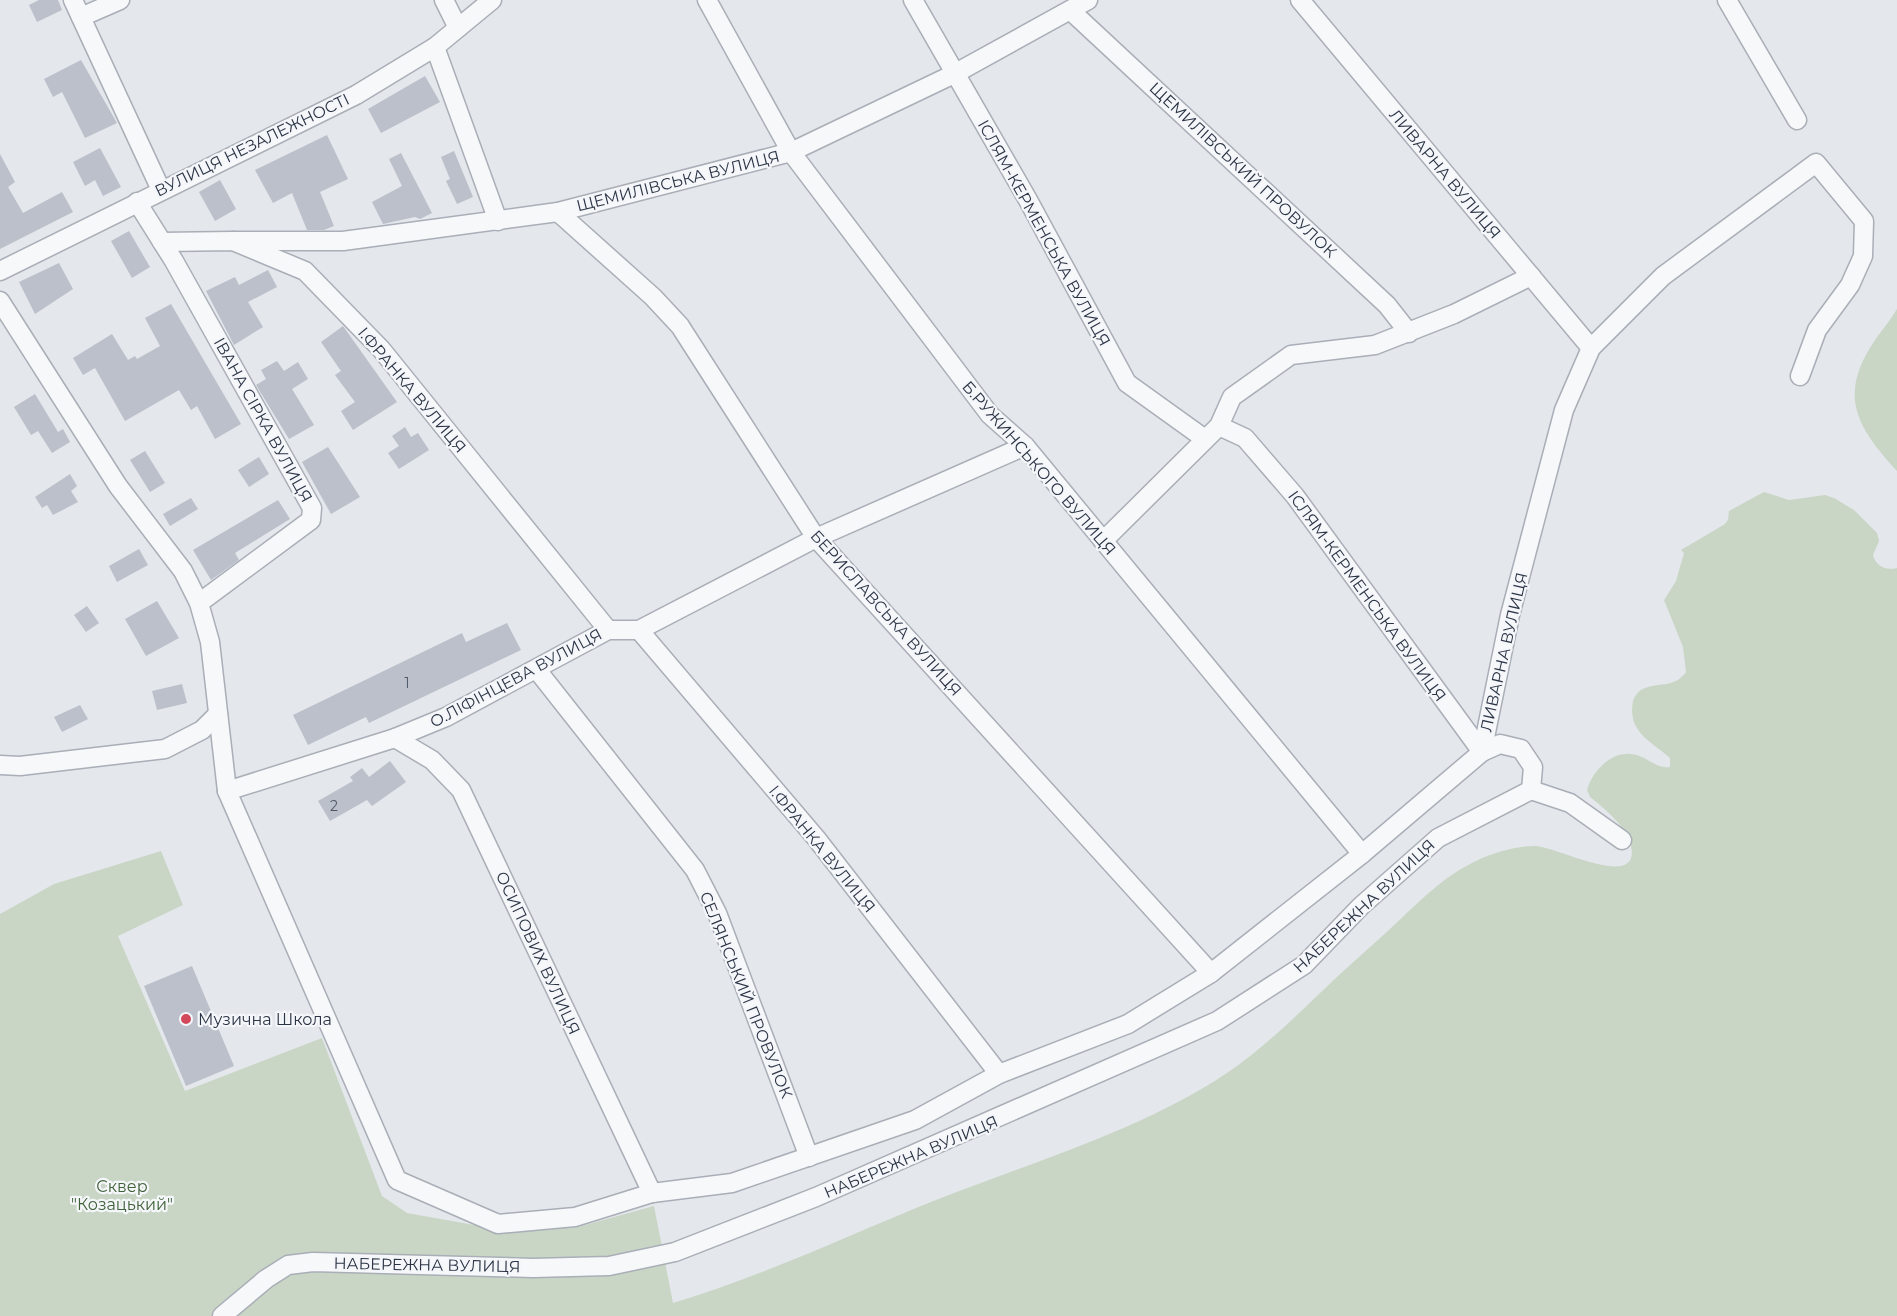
<svg xmlns="http://www.w3.org/2000/svg" width="1897" height="1316" font-family="Montserrat,sans-serif">
<rect width="100%" height="100%" fill="#e4e7ec"/>
<!-- green -->
<g fill="#c9d6c5">
<path d="M1897 309V471C1861 431 1838 400 1870 348 1878 334 1889 323 1897 309Z"/>
<path d="M1764 492 1789 500 1825 495 1834 498 1854 510 1877 533 1879 541 1873 555C1876 566 1885 571 1897 568V1316H0V914L54 884 161 851 183 905 118 936 185 1091 322 1038 382 1196 407 1213 508 1231 578 1227 654 1206 673 1303C764 1276 848 1235 936 1200 1030 1163 1144 1129 1227 1073 1268 1045 1302 1010 1338 976 1355 960 1373 945 1390 929 1418 903 1443 876 1478 860 1495 852 1516 846 1535 846 1556 846 1641 892 1631 846 1627 827 1605 809 1590 797L1587 790C1592 772 1610 752 1631 754 1646 755 1655 769 1670 767V758C1651 741 1627 732 1633 701 1635 695 1639 690 1645 688 1662 682 1674 688 1686 672L1683 647 1664 600 1676 581 1684 553 1681 550 1725 524 1728 520 1729 511Z"/>
</g>
<!-- building -->
<g fill="#bbc0ca">
<path d="M39 0H58L62 10 37 22 29 5Z"/>
<path d="M81 60 117 123 85 138 62 92 53 97 44 79Z"/>
<path d="M425 76 440 102 381 133 368 109Z"/>
<path d="M327 135 348 179 320 192 334 226 324 230H307L292 193 273 203 255 170Z"/>
<path d="M100 148 121 187 103 196 95 180 85 186 73 162Z"/>
<path d="M454 151 473 197 457 204 446 181 450 179 441 157Z"/>
<path d="M401 153 432 213 420 219 415 217 383 224 372 202 402 186 389 159Z"/>
<path d="M0 154 15 182 8 187 23 213 62 192 73 212 0 249Z"/>
<path d="M220 180 236 209 215 221 199 192Z"/>
<path d="M129 231 150 267 132 278 111 241Z"/>
<path d="M59 263 73 289 35 314 19 282Z"/>
<path d="M268 270 277 287 248 302 263 327 234 345 206 291 235 277 239 285Z"/>
<path d="M171 304 241 424 215 439 197 406 191 410 179 390 125 421 95 368 83 375 73 358 112 334 128 360 135 356 137 359 160 346 145 318Z"/>
<path d="M343 326 397 402 353 430 341 411 355 402 335 375 341 371 321 342Z"/>
<path d="M277 361 284 371 298 362 308 379 292 389 314 425 289 439 256 385 266 379 261 370Z"/>
<path d="M35 394 58 432 63 429 70 442 52 453 38 431 31 435 14 407Z"/>
<path d="M405 427 411 437 418 433 429 450 399 469 388 453 399 446 392 436Z"/>
<path d="M328 447 360 497 331 514 302 462Z"/>
<path d="M145 451 165 483 150 492 130 460Z"/>
<path d="M259 457 269 474 249 487 238 470Z"/>
<path d="M70 474 77 486 71 491 78 502 53 515 47 505 42 508 35 497Z"/>
<path d="M191 498 198 509 170 526 163 514Z"/>
<path d="M278 500 290 519 235 553 239 560 211 580 193 550Z"/>
<path d="M139 549 148 565 117 582 109 566Z"/>
<path d="M157 601 179 638 146 656 125 619Z"/>
<path d="M87 606 99 623 86 632 74 615Z"/>
<path d="M507 623 521 650 369 723 366 717 308 745 293 715 462 633 466 642Z"/>
<path d="M182 684 187 703 157 710 152 691Z"/>
<path d="M80 705 88 719 62 732 54 717Z"/>
<path d="M390 761 406 782 372 806 367 800 330 821 318 801 353 781 350 777 362 768 369 777Z"/>
<path d="M192 966 234 1066 186 1086 144 986Z"/>
</g>
<g fill="none" stroke-linecap="round" stroke-linejoin="round">
<!-- minor casing -->
<g stroke="#a9aeb7" stroke-width="21">
<g id="minor">
<path d="M73 0 161 190"/>
<path d="M444 0 458 28"/>
<path d="M707 0 791 152 990 415 1025 446 1362 854"/>
<path d="M913 0 1028 200 1127 383 1205 439"/>
<path d="M1300 0 1591 348"/>
<path d="M1727 0 1797 120"/>
<path d="M1071 11 1387 305 1409 333"/>
<path d="M81 17 120 0"/>
<path d="M435 47 498 221"/>
<path d="M137 202 174 261 312 508 311 520 199 603"/>
<path d="M558 212 653 297 680 326 816 538 1211 973"/>
<path d="M233 241H343L558 212 791 152 954 74 1088 0"/>
<path d="M162 242 233 241 305 271 381 349 608 630"/>
<path d="M0 271 356 95 435 47 492 0"/>
<path d="M0 301 118 486 183 571 199 603 210 642 227 791 397 1180 498 1224 575 1217 652 1193 732 1183 915 1120 999 1074 1128 1024 1211 973 1362 854 1482 752 1500 744 1521 749 1533 767 1531 790"/>
<path d="M1219 426 1245 438 1295 496 1482 752"/>
<path d="M1103 541 1219 426 1232 397 1291 355 1375 345 1454 314 1531 276"/>
<path d="M639 630 816 838 999 1074"/>
<path d="M537 670 695 870 717 913 809 1157"/>
<path d="M395 738 432 760 461 790 652 1193"/>
<path d="M1482 752 1510 615 1564 410 1591 348 1663 276 1816 163 1864 221 1863 256 1850 285 1817 330 1800 376"/>
<path d="M0 765 20 766 165 749 202 730 218 714"/>
<path d="M1531 790 1570 803 1622 840"/>
<path d="M227 791 395 738 446 717 608 630H639L816 538 1025 446"/>
<path d="M222 1316 266 1279 288 1265 313 1262 533 1268 609 1266 675 1252 816 1197 1217 1021 1304 965 1361 906 1438 838 1531 790"/>
</g>
</g>
<!-- minor -->
<use href="#minor" stroke="#f7f8fa" stroke-width="18"/>
</g>
<!-- markers -->
<circle fill="#d1495b" stroke="#f4f6f9" stroke-width="2" cx="186" cy="1019" r="6"/>
<g text-anchor="middle" dominant-baseline="central" stroke-width="4.5" stroke-linejoin="round" paint-order="stroke">
<!-- number labels -->
<g font-size="14" fill="#4f5766">
<text x="407" y="683">1</text>
<text x="334" y="806">2</text>
</g>
<!-- street labels -->
<g font-size="16" fill="#2b3445" stroke="#f4f6f9">
<text transform="translate(252 145) rotate(-26)">ВУЛИЦЯ НЕЗАЛЕЖНОСТІ</text>
<text transform="translate(1243 170) rotate(43)">ЩЕМИЛІВСЬКИЙ ПРОВУЛОК</text>
<text transform="translate(1445 174) rotate(50)">ЛИВАРНА ВУЛИЦЯ</text>
<text transform="translate(678 181) rotate(-14)">ЩЕМИЛІВСЬКА ВУЛИЦЯ</text>
<text transform="translate(1044 233) rotate(61)">ІСЛЯМ-КЕРМЕНСЬКА ВУЛИЦЯ</text>
<text transform="translate(412 390) rotate(50)">І.ФРАНКА ВУЛИЦЯ</text>
<text transform="translate(263 420) rotate(61)">ІВАНА СІРКА ВУЛИЦЯ</text>
<text transform="translate(1039 468) rotate(49)">Б.РУЖИНСЬКОГО ВУЛИЦЯ</text>
<text transform="translate(1367 596) rotate(54)">ІСЛЯМ-КЕРМЕНСЬКА ВУЛИЦЯ</text>
<text transform="translate(886 613) rotate(48)">БЕРИСЛАВСЬКА ВУЛИЦЯ</text>
<text transform="translate(1504 652) rotate(-77)">ЛИВАРНА ВУЛИЦЯ</text>
<text transform="translate(516 678) rotate(-28)">О.ЛІФІНЦЕВА ВУЛИЦЯ</text>
<text transform="translate(822 849) rotate(51)">І.ФРАНКА ВУЛИЦЯ</text>
<text transform="translate(1364 906) rotate(-43)">НАБЕРЕЖНА ВУЛИЦЯ</text>
<text transform="translate(538 953) rotate(65)">ОСИПОВИХ ВУЛИЦЯ</text>
<text transform="translate(746 995) rotate(68)">СЕЛЯНСЬКИЙ ПРОВУЛОК</text>
<text transform="translate(911 1157) rotate(-23)">НАБЕРЕЖНА ВУЛИЦЯ</text>
<text transform="translate(427 1265) rotate(1)">НАБЕРЕЖНА ВУЛИЦЯ</text>
</g>
<!-- poi labels -->
<g font-size="16" fill="#2b3445" stroke="#f4f6f9" text-anchor="start">
<text x="198" y="1019">Музична Школа</text>
</g>
<!-- park labels -->
<g font-size="16" fill="#3f6138" stroke="#f4f6f9">
<text x="122" y="1186">Сквер<tspan x="122" dy="18">"Козацький"</tspan></text>
</g>
</g>
</svg>
